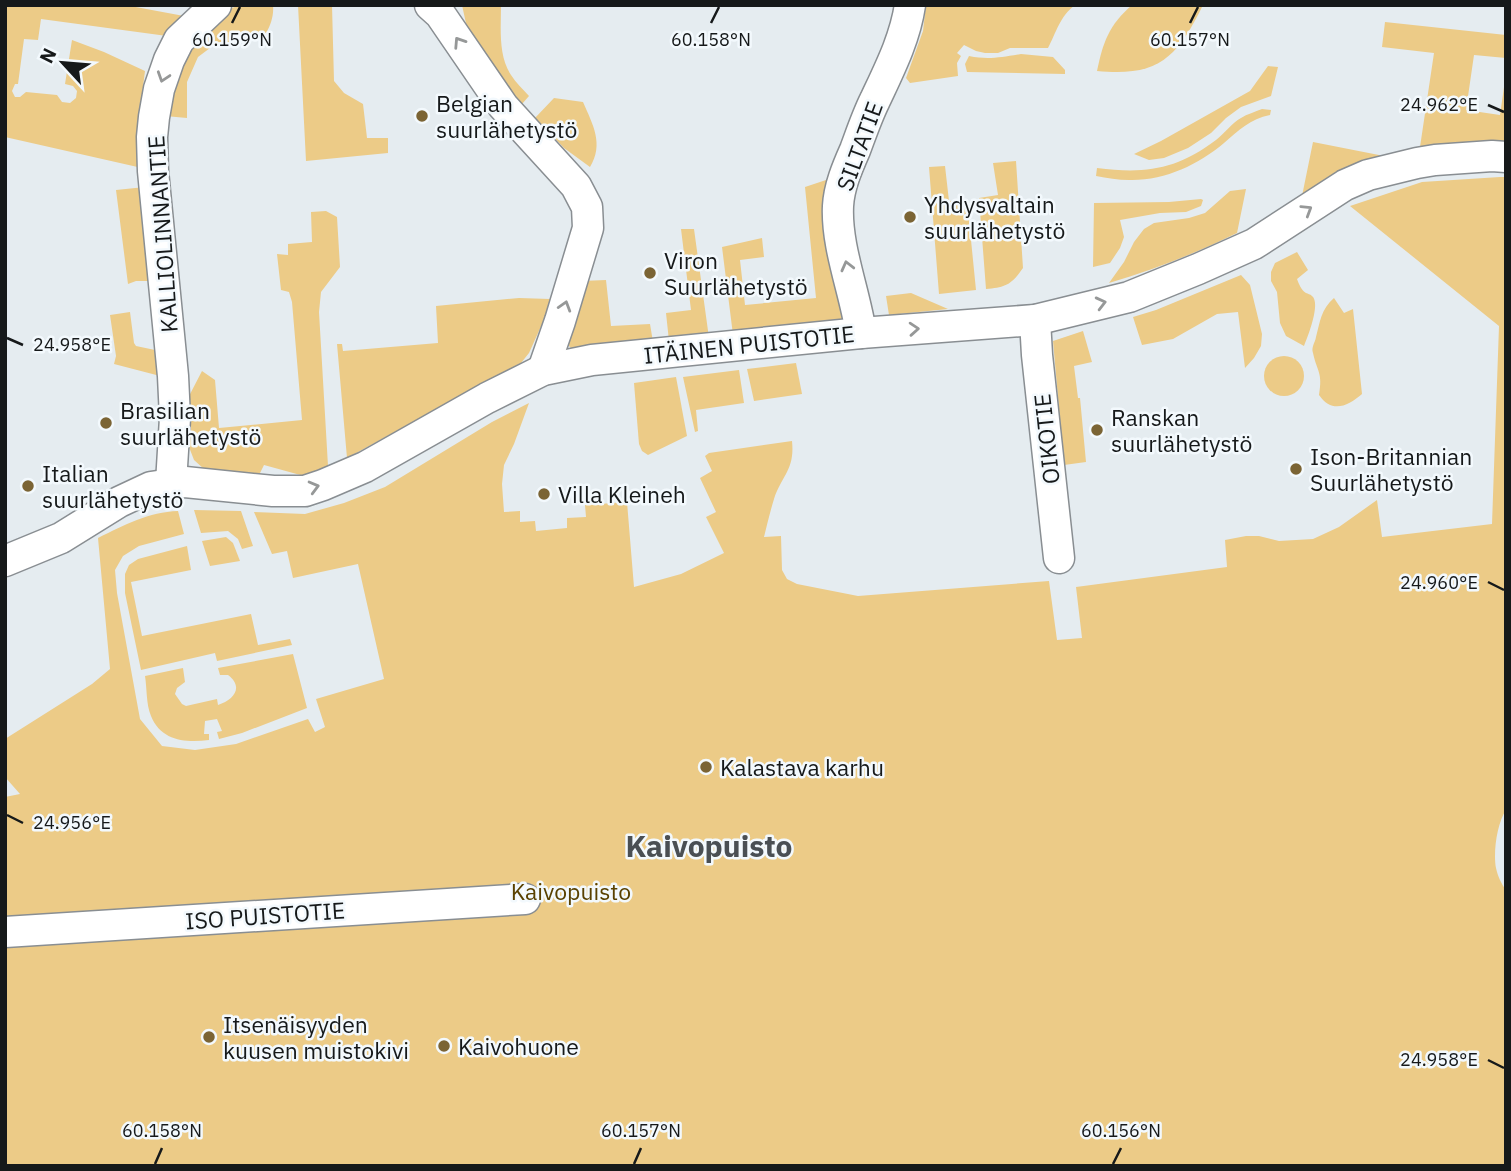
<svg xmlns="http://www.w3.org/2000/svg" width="1511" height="1171" font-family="'IBM Plex Sans',sans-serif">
<rect width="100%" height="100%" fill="#e5ecf0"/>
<!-- green -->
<g fill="#eccb87">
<path d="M5 5H125L184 16 167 36 41 19 38 40 24 39 18 84H15L12 91 15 97H20L26 92 57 95 62 102 70 103 76 98 77 91 73 86 65 84 72 40 104 52 145 71 138 126 142 168 5 137Z"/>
<path d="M240 5H273C274 15 271 25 266 33L247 37 240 43 214 45 198 57 187 82V118L165 116 180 62 224 11Z"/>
<path d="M298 5H332L334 81 344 93 363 104 367 138H388V153L306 161Z"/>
<path d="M462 5H501C501 28 498 55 511 75 516 83 523 89 529 96L522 104 511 93 467 28Z"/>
<path d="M926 5H1075C1060 16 1056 33 1048 48H1010L998 53H985L976 51 964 45 957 53 961 56 957 63 958 76 910 83 906 78 923 31Z"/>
<path d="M1132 5H1203C1177 58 1158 77 1097 71 1103 42 1109 25 1132 5Z"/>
<path d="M1385 22 1506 35V58L1474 55 1466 110 1500 115 1504 87H1506V147L1477 144 1420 147 1434 53 1382 47Z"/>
<path d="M1021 54 1053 57 1065 70V74L967 72 965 64 969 56C989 60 1001 57 1021 54Z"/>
<path d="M1268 66 1278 67 1271 96 1241 107 1226 118 1211 133 1188 148 1164 158 1149 160 1134 154 1161 141 1250 91Z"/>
<path d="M554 98 583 102C593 125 604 144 590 167L564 148 535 118Z"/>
<path d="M1262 109 1271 110 1270 115C1250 119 1239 130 1224 143 1198 165 1164 181 1129 180 1118 180 1107 178 1096 176L1097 168C1145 174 1176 170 1216 140 1225 133 1232 123 1241 118 1247 114 1255 112 1262 109Z"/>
<path d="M1313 142 1384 156 1349 166 1302 196Z"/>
<path d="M1016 161 1023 268C1011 285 1006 287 986 289L979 198 998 195 993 163Z"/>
<path d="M945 166 949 201 967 200 976 290 939 294 929 167Z"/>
<path d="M1500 177H1506V810C1497 823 1493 853 1496 868 1498 877 1501 883 1506 890V1166H5V872H7L5 797 20 794 5 777V739L92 684 110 669 98 538C124 525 149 512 178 511L184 534 139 546 123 556 115 570 117 593 140 719 162 746 195 750 236 744 308 719 315 732 325 727 316 699 384 679 358 564 293 578 287 551 272 554 254 512 305 514 344 503 385 487 492 422 529 403 514 444 504 465 502 484 504 512 520 511V522L535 521 536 531 567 528V518L586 517 585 505 627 502 634 587 681 574 724 553 706 517 716 512 700 478 712 471 705 456 709 453 792 441C795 470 782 475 774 499 770 512 767 525 764 537L781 536 782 570 787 579 797 584 858 596 1049 581 1057 640 1082 638 1076 587 1227 567 1225 540 1246 536H1259L1279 541 1313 539 1339 527 1377 500 1382 537 1492 524 1499 326 1350 206 1422 182Z"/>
<path d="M829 179 849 320 733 335 722 247 762 238 764 257 740 260 745 305 816 298 805 187Z"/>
<path d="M145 187 155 281H136L128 284 116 190Z"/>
<path d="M1246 189 1237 233C1196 253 1154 270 1109 283L1124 262 1134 242 1144 229 1154 223 1189 218 1205 213 1230 191Z"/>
<path d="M1201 199 1203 200 1201 206 1186 212 1160 213 1120 220 1124 237 1120 248 1110 263 1093 267 1094 203 1169 202Z"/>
<path d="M326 211 337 217 340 267 321 292 319 312 328 466 304 476 264 465 259 475 204 469 194 460 189 447 188 398 202 371 215 380 219 428 302 420 292 302 289 292 281 290 277 254 288 255V244L312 242 311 212Z"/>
<path d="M681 229H694L709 338 669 341 666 313 691 310Z"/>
<path d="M1297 252 1308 270 1297 279C1299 284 1301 290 1306 293 1308 294 1310 294 1312 296 1321 303 1308 336 1304 346L1286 336 1280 323 1277 292 1271 281V272L1275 263Z"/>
<path d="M1241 275 1250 285 1262 334 1261 346 1254 358 1245 368 1238 312 1217 314 1173 339 1142 345 1133 317 1156 310Z"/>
<path d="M606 280 611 326 650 324 653 342 575 352 564 341 582 281Z"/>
<path d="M911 293 948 309 889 315 886 296Z"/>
<path d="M519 298 550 299 552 302 529 353 521 363 347 458 337 344H342L343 351 438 343 436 306Z"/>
<path d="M1334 298 1344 313 1353 309 1362 394C1348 406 1332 414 1319 395 1323 372 1317 372 1313 353 1311 347 1315 343 1316 337 1320 322 1321 309 1334 298Z"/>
<path d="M130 312 134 343 136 346 155 350 162 354 164 377 114 364 116 356 110 315Z"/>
<path d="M1083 331 1092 362 1074 366 1078 398H1080L1086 462 1064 465 1053 341Z"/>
<circle cx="1284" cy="376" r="20"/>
<path d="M796 363 802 394 754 401 747 369Z"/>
<path d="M739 370 744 403 696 410 698 431 695 432 683 377Z"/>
<path d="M676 377 687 436 648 455 642 451 639 444 634 383Z"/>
<path d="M194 510 241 511 253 546 242 549 238 539 228 531 201 533Z"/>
<path d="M226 537 233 543 240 561 210 566 202 541Z"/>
<path d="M187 546 191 570 131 582 142 636 251 614 258 645 290 639 292 645 217 661 215 653 141 670 125 593V574L129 565 138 559Z"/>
<path d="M293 654 307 708 242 733 219 739 217 732 222 731 217 719 205 721 204 734H209V740C186 743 161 741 151 716 146 704 147 688 145 676L183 668 185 682 177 688 175 694 182 704 186 706 217 699 218 705C234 700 244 687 228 675H220L218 668Z"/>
</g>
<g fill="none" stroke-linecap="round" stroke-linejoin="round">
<!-- minor casing -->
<g stroke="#898e92" stroke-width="33">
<g id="minor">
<path d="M430 5 440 14 503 106 576 186 587 207 588 228 560 321 543 370"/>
<path d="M1035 320 1037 355 1059 558"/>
<path d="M861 333C855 292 836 247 838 206 839 187 847 168 855 150 861 134 867 116 875 100 889 70 905 39 910 5"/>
<path d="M171 483 175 418 173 376 153 171 152 137 154 117 159 89 169 60 179 40 216 5"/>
<path d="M5 561 61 538 119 502 151 487 185 482 273 491H305L323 485 365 467 487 398 543 370 592 360 861 333 1035 320 1129 297 1198 269 1254 244 1345 185 1368 175 1417 163 1435 160 1492 156 1506 157"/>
<path d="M5 932 525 899"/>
</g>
</g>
<!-- minor -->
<use href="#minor" stroke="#fff" stroke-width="30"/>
</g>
<!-- one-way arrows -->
<defs><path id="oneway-chevron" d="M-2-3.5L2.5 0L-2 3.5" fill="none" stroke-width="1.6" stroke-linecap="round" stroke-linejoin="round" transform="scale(1.75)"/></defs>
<g stroke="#969898">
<use href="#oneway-chevron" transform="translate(459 42) rotate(-123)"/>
<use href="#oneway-chevron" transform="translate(163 77) rotate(108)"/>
<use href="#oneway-chevron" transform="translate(1307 210) rotate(-32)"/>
<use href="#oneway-chevron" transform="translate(847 266) rotate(-104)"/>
<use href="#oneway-chevron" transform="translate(1101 303) rotate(-14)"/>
<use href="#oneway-chevron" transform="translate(565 306) rotate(-73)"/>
<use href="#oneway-chevron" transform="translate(914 329) rotate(-4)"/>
<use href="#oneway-chevron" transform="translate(314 487) rotate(-15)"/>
</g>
<!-- ticks -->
<path fill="none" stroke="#16191a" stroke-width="2.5" d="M232 23 240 7M711 23 719 7M1190 23 1198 7M1488 105 1504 112M7 338 23 345M1488 582 1504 590M7 815 23 823M1488 1060 1504 1068M155 1164 162 1148M634 1164 641 1148M1113 1164 1121 1148"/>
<!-- markers -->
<g fill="#7b6434" stroke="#f3f9fd" stroke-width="2.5">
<circle cx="422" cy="116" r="7"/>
<circle cx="910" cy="217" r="7"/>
<circle cx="650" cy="273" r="7"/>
<circle cx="106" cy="423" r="7"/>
<circle cx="1097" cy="430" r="7"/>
<circle cx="1296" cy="469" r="7"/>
<circle cx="28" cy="486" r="7"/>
<circle cx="544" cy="494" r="7"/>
<circle cx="706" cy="767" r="7"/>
<circle cx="209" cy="1037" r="7"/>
<circle cx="444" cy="1046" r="7"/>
</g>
<g text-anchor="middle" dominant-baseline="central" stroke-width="5" stroke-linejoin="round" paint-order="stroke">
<!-- poi labels -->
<g font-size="23" fill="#16191a" stroke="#f3f9fd" text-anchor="start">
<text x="436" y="103">Belgian<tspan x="436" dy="26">suurlähetystö</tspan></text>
<text x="924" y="204">Yhdysvaltain<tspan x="924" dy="26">suurlähetystö</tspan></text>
<text x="664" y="260">Viron<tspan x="664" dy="26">Suurlähetystö</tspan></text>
<text x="120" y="410">Brasilian<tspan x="120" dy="26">suurlähetystö</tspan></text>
<text x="1111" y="417">Ranskan<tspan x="1111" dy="26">suurlähetystö</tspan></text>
<text x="1310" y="456">Ison-Britannian<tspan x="1310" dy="26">Suurlähetystö</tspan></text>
<text x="42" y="473">Italian<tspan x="42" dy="26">suurlähetystö</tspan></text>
<text x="558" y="494">Villa Kleineh</text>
<text x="720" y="767">Kalastava karhu</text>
<text x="223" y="1024">Itsenäisyyden<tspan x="223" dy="26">kuusen muistokivi</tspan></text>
<text x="458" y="1046">Kaivohuone</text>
</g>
<!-- street labels -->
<g font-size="23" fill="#16191a" stroke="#f3f9fd">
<text transform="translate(859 146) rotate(-70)">SILTATIE</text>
<text transform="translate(162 234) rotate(-94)">KALLIOLINNANTIE</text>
<text transform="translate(749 344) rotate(-6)">ITÄINEN PUISTOTIE</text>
<text transform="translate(1046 439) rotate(-96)">OIKOTIE</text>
<text transform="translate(265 915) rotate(-4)">ISO PUISTOTIE</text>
</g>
<!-- park labels -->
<g font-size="23" fill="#594100" stroke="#f3f9fd">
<text x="571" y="891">Kaivopuisto</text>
</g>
<!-- district labels -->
<g font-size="30" font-weight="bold" fill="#4a4f53" stroke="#f3f9fd">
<text x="709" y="845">Kaivopuisto</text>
</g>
</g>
<g font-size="18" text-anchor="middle" fill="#16191a" stroke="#f3f9fd" stroke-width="5" stroke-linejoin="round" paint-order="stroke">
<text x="232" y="46">60.159°N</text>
<text x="711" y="46">60.158°N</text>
<text x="1190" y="46">60.157°N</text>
<text x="1439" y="111">24.962°E</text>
<text x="72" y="351">24.958°E</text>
<text x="1439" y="589">24.960°E</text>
<text x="72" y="829">24.956°E</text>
<text x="1439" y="1066">24.958°E</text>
<text x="162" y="1137">60.158°N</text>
<text x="641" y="1137">60.157°N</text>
<text x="1121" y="1137">60.156°N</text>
</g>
<!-- border -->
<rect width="1511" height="1171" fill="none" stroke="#16191a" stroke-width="14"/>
<!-- north arrow -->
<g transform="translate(63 63) rotate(296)" stroke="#f3f9fd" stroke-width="5" paint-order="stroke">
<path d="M0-5L12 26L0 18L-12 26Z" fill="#16191a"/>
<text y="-10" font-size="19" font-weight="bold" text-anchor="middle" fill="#16191a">N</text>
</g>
</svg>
